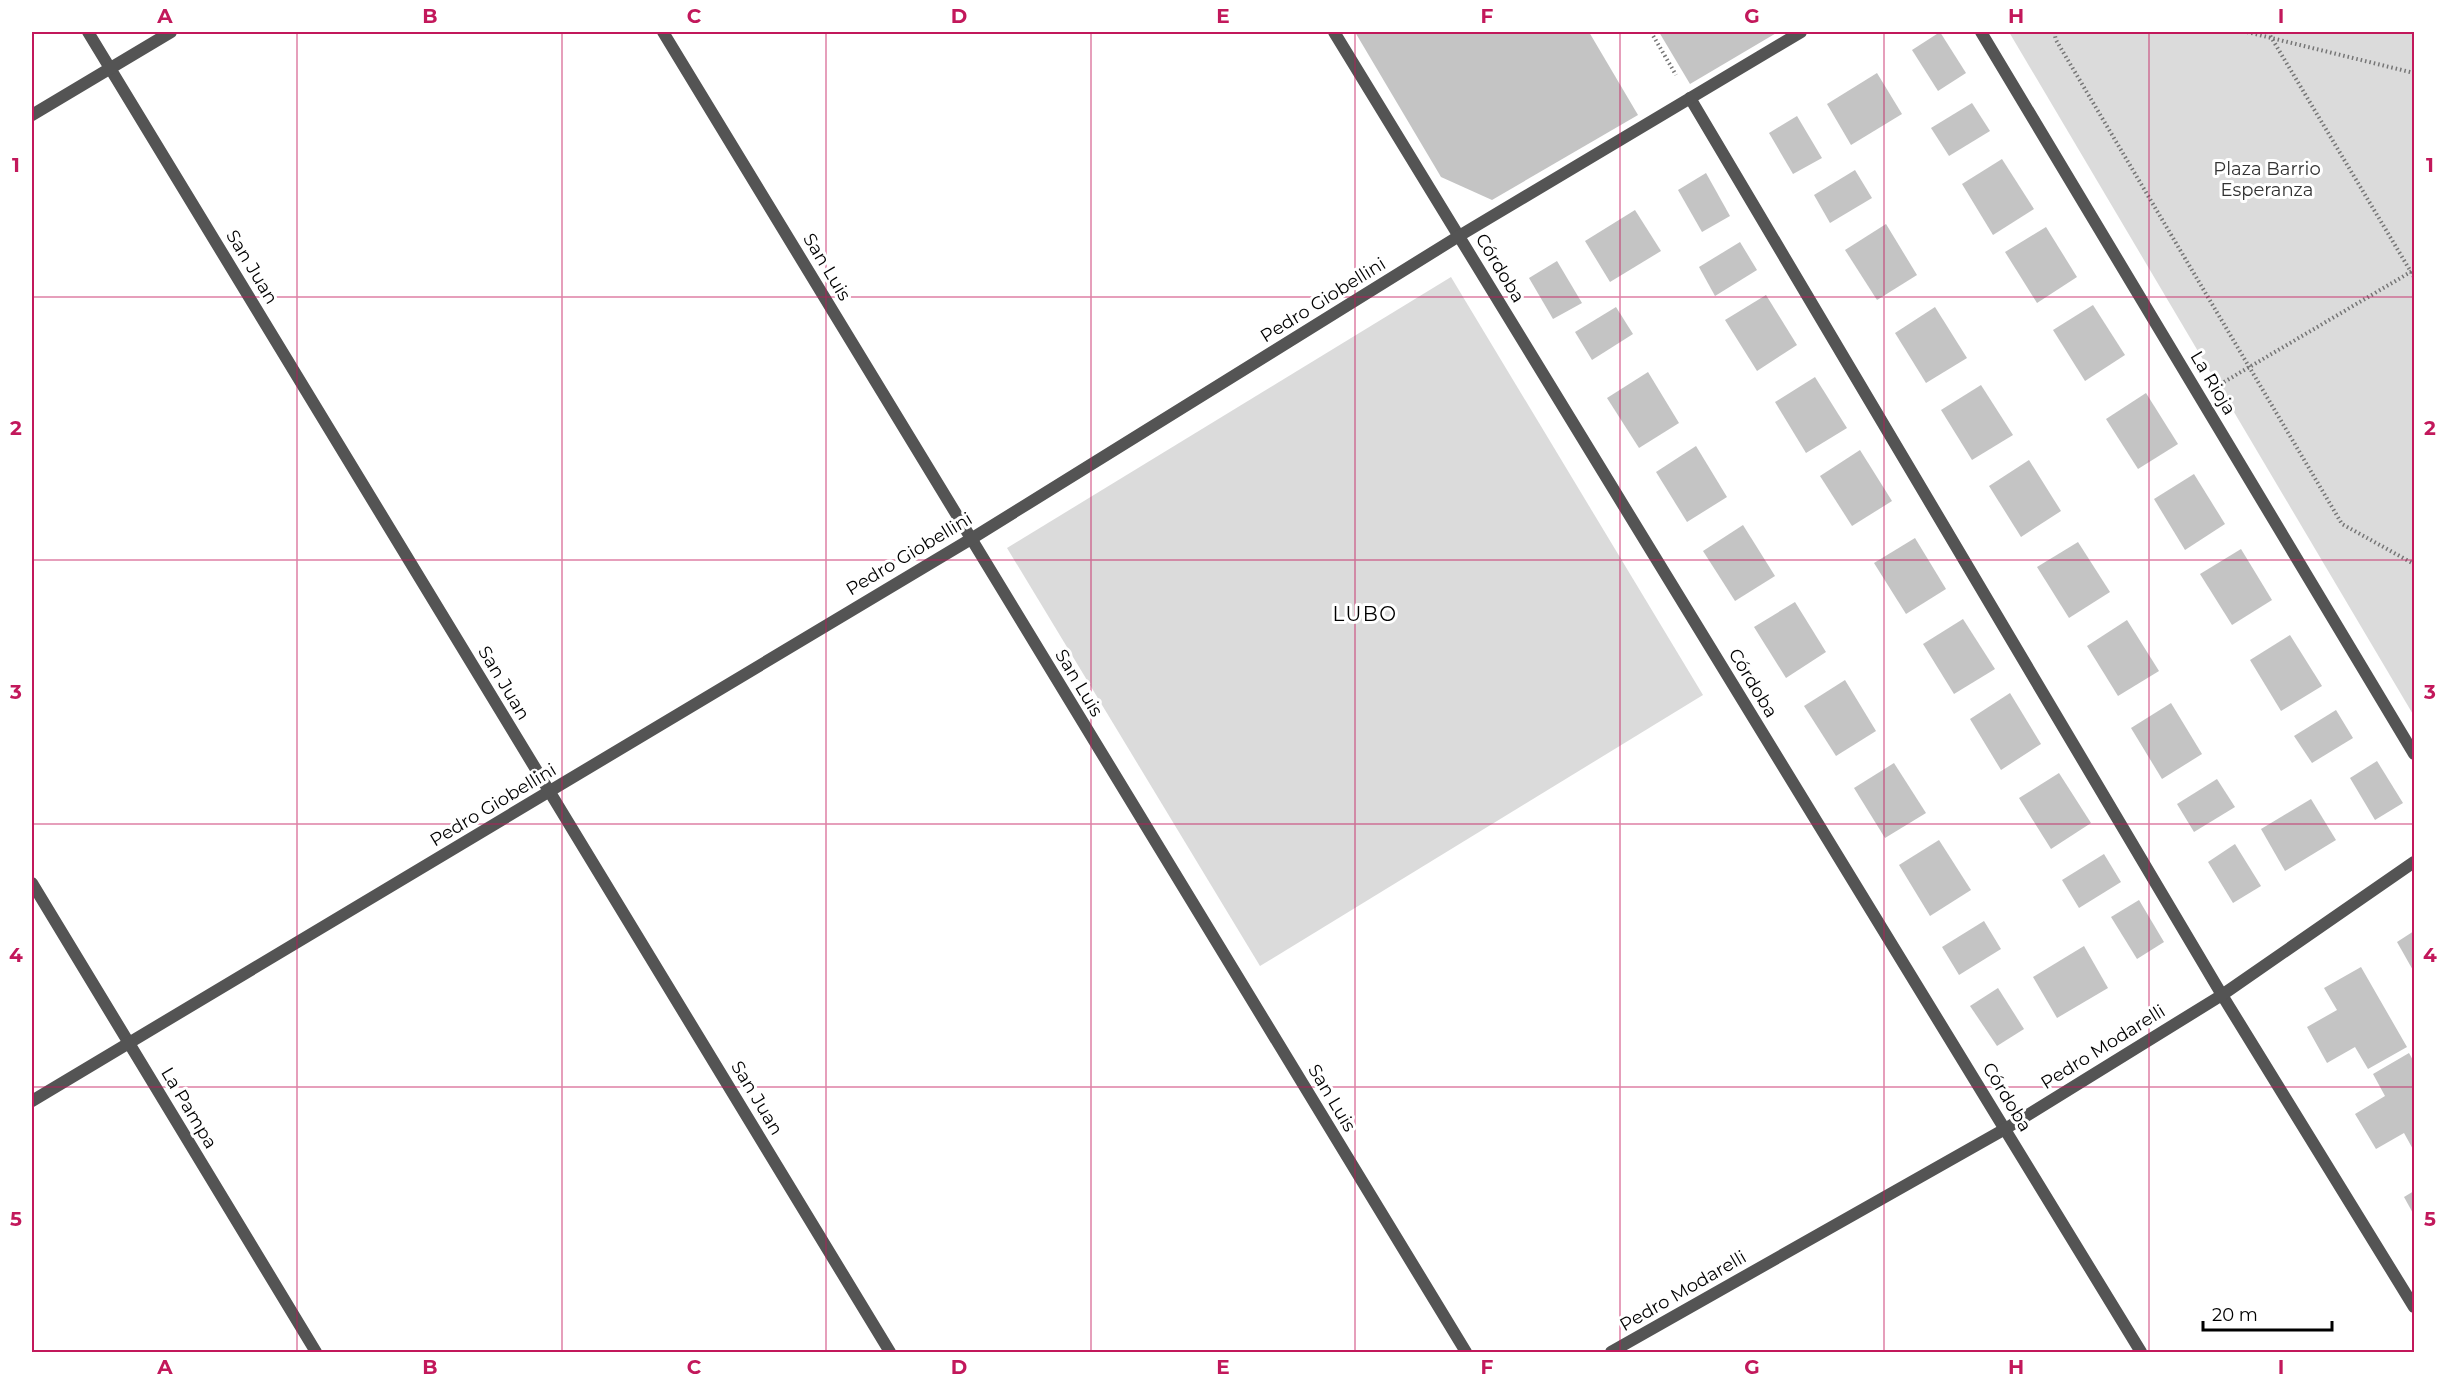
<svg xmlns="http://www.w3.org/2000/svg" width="2446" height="1384" font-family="Montserrat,sans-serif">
<rect width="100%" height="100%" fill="#fff"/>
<!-- green -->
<g fill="#dbdbdb">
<path d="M2009 32H2414V716Z"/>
<path d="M1451 277 1703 695 1260 966 1007 548Z"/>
</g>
<!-- building -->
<g fill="#c4c4c4">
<path d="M1355 32H1589L1638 115 1492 200 1441 177Z"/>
<path d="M1659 32H1778L1690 84Z"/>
<path d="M1940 32 1966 73 1938 91 1912 50Z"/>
<path d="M1877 73 1902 114 1851 145 1827 104Z"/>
<path d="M1972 103 1990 131 1949 156 1931 128Z"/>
<path d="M1797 116 1822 158 1793 174 1769 133Z"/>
<path d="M2002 159 2034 209 1993 235 1962 184Z"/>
<path d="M1855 170 1872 198 1830 223 1814 195Z"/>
<path d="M1706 173 1730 216 1702 232 1678 190Z"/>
<path d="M1635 210 1661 251 1610 282 1585 241Z"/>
<path d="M1886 224 1917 275 1877 300 1845 250Z"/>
<path d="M2046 227 2077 277 2037 303 2005 252Z"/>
<path d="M1740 242 1757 270 1715 296 1699 267Z"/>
<path d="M1557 261 1582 303 1553 319 1529 278Z"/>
<path d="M1766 295 1797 345 1757 371 1725 320Z"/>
<path d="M2093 305 2125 355 2085 381 2053 330Z"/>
<path d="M1616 307 1633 334 1592 360 1575 332Z"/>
<path d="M1935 307 1967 358 1926 383 1895 333Z"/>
<path d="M1648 372 1679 423 1639 448 1607 398Z"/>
<path d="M1815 377 1847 428 1806 453 1775 402Z"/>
<path d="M1981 385 2013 435 1972 460 1941 410Z"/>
<path d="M2146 393 2178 444 2138 469 2106 419Z"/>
<path d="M1696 446 1727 497 1687 522 1656 472Z"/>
<path d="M1860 450 1892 501 1852 526 1820 476Z"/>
<path d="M2029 460 2061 511 2021 537 1989 486Z"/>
<path d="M2194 474 2225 524 2185 550 2154 499Z"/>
<path d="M1743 525 1775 576 1735 601 1703 551Z"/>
<path d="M1915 538 1946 589 1906 614 1874 563Z"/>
<path d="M2078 542 2110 592 2069 618 2037 567Z"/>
<path d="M2241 549 2272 600 2232 625 2200 574Z"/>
<path d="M1795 602 1826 652 1786 678 1754 627Z"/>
<path d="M1963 619 1995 669 1954 694 1923 644Z"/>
<path d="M2127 620 2159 671 2118 696 2087 646Z"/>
<path d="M2290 635 2322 686 2281 711 2250 660Z"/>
<path d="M1845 680 1876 731 1836 756 1804 706Z"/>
<path d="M2010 693 2041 744 2001 770 1970 719Z"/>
<path d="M2171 703 2202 754 2162 779 2131 728Z"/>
<path d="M2336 710 2353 738 2312 763 2294 736Z"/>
<path d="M2377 761 2403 803 2375 820 2350 778Z"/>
<path d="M1894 763 1926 813 1885 838 1854 788Z"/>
<path d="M2059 773 2091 823 2051 849 2019 798Z"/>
<path d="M2217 779 2235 807 2194 832 2177 804Z"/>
<path d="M2311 799 2336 840 2285 871 2261 829Z"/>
<path d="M1939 840 1971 890 1930 916 1899 865Z"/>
<path d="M2235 844 2261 886 2233 903 2208 862Z"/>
<path d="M2104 854 2121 882 2079 908 2062 880Z"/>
<path d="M2139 900 2164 942 2137 959 2111 917Z"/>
<path d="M1984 921 2001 949 1959 975 1942 947Z"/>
<path d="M2414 931V972L2397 942Z"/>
<path d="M2084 946 2108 988 2057 1018 2033 977Z"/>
<path d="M2361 967 2407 1047 2368 1069 2355 1047 2327 1063 2307 1027 2337 1010 2324 988Z"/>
<path d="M1998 988 2024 1029 1997 1046 1970 1006Z"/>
<path d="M2409 1053 2414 1062V1151L2404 1133 2376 1149 2355 1114 2385 1096 2373 1074Z"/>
<path d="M2414 1191V1215L2404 1197Z"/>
</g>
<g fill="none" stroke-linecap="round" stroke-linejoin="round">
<!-- path -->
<g stroke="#767676" stroke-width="4" stroke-dasharray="1.5 3" stroke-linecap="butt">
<path d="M1651 32 1676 75"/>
<path d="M2054 32 2056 40 2342 524 2414 564"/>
<path d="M2247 32 2414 73"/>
<path d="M2268 32 2414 277"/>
<path d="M2224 382 2414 270"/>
</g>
<!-- minor -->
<g stroke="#545454" stroke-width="12">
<path d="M88 32 890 1352"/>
<path d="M663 32 1466 1352"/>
<path d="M1334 32 2141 1352"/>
<path d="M1981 32 2414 754"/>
<path d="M1690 98 2222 995 2414 1307"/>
<path d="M32 115 171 32"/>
<path d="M32 883 316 1352"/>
<path d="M32 1101 971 539 1459 236 1801 32"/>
<path d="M1611 1352 2005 1129 2222 995 2414 862"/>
</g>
</g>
<!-- grid -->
<path fill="none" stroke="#c2185b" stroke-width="1.5" stroke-opacity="0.55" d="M297 32V1352M562 32V1352M826 32V1352M1091 32V1352M1355 32V1352M1620 32V1352M1884 32V1352M2149 32V1352M32 297H2414M32 560H2414M32 824H2414M32 1087H2414"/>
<g text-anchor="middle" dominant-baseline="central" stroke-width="6" stroke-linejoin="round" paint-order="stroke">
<!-- park labels -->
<g font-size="18" fill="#323232" stroke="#fff">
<text x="2267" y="169">Plaza Barrio<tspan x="2267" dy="21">Esperanza</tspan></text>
</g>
<!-- street labels -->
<g font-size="18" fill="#000" stroke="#fff">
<text transform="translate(252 267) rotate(59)">San Juan</text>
<text transform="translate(827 267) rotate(59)">San Luis</text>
<text transform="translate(1500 268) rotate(59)">Córdoba</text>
<text transform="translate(1323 300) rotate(-32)">Pedro Giobellini</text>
<text transform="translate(2213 383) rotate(59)">La Rioja</text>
<text transform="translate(909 554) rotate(-31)">Pedro Giobellini</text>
<text transform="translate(504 683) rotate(59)">San Juan</text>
<text transform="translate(1079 683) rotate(59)">San Luis</text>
<text transform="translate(1753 683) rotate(59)">Córdoba</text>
<text transform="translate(493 805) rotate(-31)">Pedro Giobellini</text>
<text transform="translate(2103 1047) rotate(-32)">Pedro Modarelli</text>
<text transform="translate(2007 1097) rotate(59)">Córdoba</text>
<text transform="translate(757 1098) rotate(59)">San Juan</text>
<text transform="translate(1332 1098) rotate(59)">San Luis</text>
<text transform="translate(189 1108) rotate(59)">La Pampa</text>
<text transform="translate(1683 1291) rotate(-30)">Pedro Modarelli</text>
</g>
<!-- neighbourhood labels -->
<g font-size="20" letter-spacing="1.5" fill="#000" stroke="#fff">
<text x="1365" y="614">LUBO</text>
</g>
</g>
<!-- border -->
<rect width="2446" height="1384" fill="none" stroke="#ffffff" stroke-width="66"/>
<!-- scale -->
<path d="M2203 1321v9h129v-9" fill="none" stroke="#000000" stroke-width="3"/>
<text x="2212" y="1321" font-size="18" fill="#000000" stroke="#ffffff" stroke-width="4.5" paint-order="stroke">20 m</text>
<rect x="33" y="33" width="2380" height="1318" fill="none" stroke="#c2185b" stroke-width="2"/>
<g font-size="20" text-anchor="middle" font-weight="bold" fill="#c2185b">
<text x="165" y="23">A</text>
<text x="430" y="23">B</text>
<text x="694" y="23">C</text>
<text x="959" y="23">D</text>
<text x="1223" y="23">E</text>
<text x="1487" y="23">F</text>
<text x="1752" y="23">G</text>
<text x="2016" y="23">H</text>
<text x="2281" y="23">I</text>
<text x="16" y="172">1</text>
<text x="2430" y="172">1</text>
<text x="16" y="435">2</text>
<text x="2430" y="435">2</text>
<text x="16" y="699">3</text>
<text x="2430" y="699">3</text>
<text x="16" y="962">4</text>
<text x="2430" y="962">4</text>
<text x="16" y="1226">5</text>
<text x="2430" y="1226">5</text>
<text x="165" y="1374">A</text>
<text x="430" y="1374">B</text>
<text x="694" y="1374">C</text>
<text x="959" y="1374">D</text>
<text x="1223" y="1374">E</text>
<text x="1487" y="1374">F</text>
<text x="1752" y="1374">G</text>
<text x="2016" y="1374">H</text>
<text x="2281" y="1374">I</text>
</g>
</svg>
